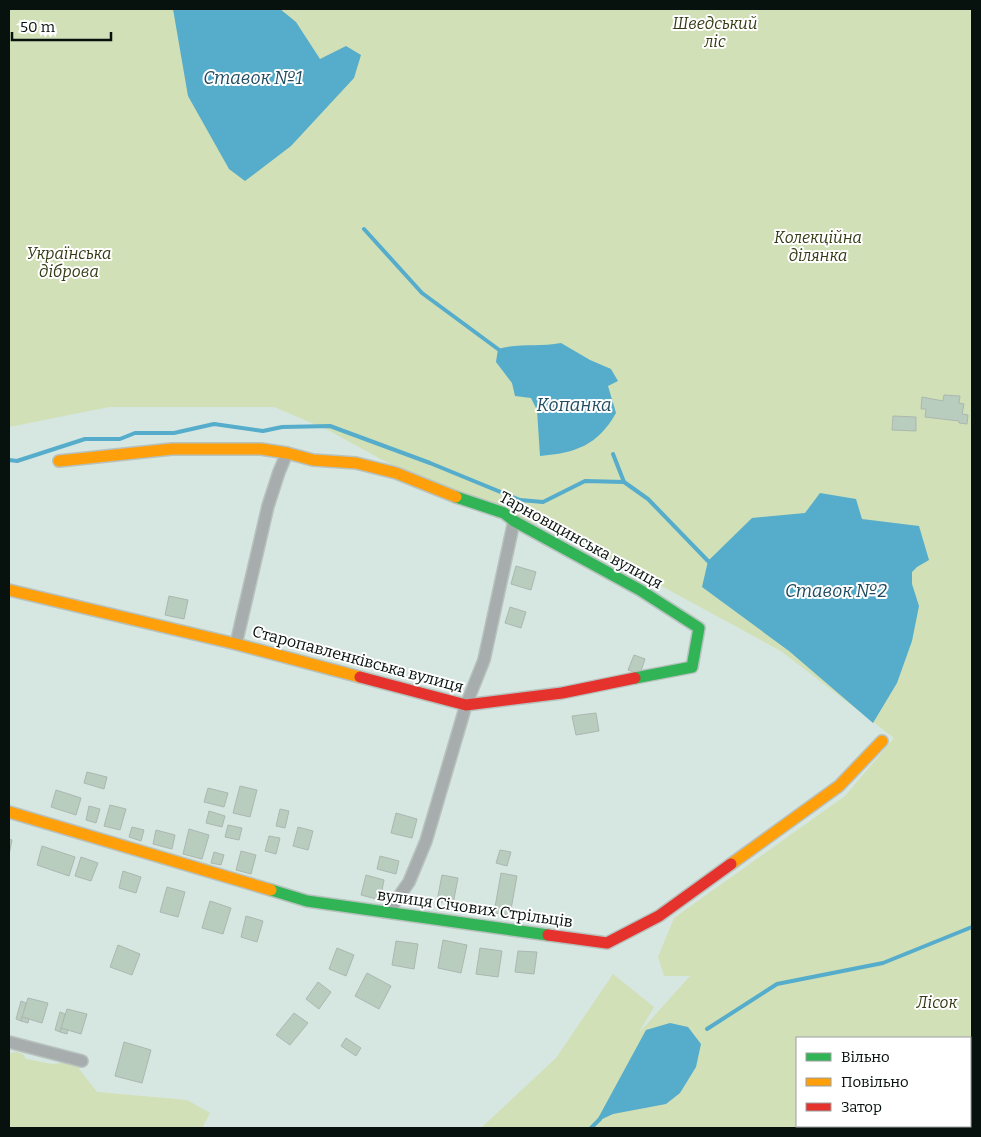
<svg xmlns="http://www.w3.org/2000/svg" width="981" height="1137" font-family="Bitter,serif">
<rect width="100%" height="100%" fill="#d6e6e1"/>
<!-- green -->
<g fill="#d1e0b6" fill-rule="evenodd">
<path d="M9 9H972V1128H481L556 1058 613 974 654 1007 638 1034 690 976H664L658 957 674 918 845 796 894 738 781 651 575 539 410 475 326 429 274 407H109L9 427ZM797 1038H970V1126H797Z"/>
<path d="M16 1052 23 1054 26 1059 52 1064 82 1061 79 1069 97 1092 187 1100 210 1113 202 1128H9V1053Z"/>
</g>
<!-- water -->
<g fill="#55accb">
<path d="M173 9H280L296 22 320 59 346 46 361 55 354 78 291 146 245 181 229 169 188 96Z"/>
<path d="M561 343 590 360 611 369 618 381 608 386 616 413C598 445 576 453 540 456L537 410 531 398 515 396 512 383 496 362 498 349C519 343 539 347 561 343Z"/>
<path d="M820 493 856 499 862 519 919 526 929 560 917 567 912 572V584L919 606 912 641 897 683 873 723 789 651 702 587 708 561 752 518 805 513Z"/>
<path d="M670 1023 688 1027 701 1044 696 1067 680 1093 666 1104 613 1114 596 1122 646 1030Z"/>
</g>
<g fill="none" stroke-linecap="round" stroke-linejoin="round">
<!-- stream -->
<g stroke="#55accb" stroke-width="4">
<path d="M364 229 422 293 502 352"/>
<path d="M613 454 624 482"/>
<path d="M9 460 17 461 85 439H120L135 433H174L214 424 263 431 282 427 330 426 430 463 520 500 543 502 585 481 624 482 648 499 708 561 711 562"/>
<path d="M707 1029 777 984 883 963 972 927"/>
<path d="M591 1128 600 1119"/>
</g>
</g>
<!-- building -->
<g fill="#b8cdbe" stroke="#acb7b1">
<path d="M944 395 960 396 959 403 964 404 962 414 968 415 967 424 959 423V421L925 417 926 409H921L922 397 943 401Z"/>
<path d="M893 416 916 417V431L892 430Z"/>
<path d="M516 566 536 572 531 590 511 584Z"/>
<path d="M169 596 188 600 184 619 165 615Z"/>
<path d="M510 607 526 612 521 628 505 623Z"/>
<path d="M634 655 645 659 640 674 628 670Z"/>
<path d="M596 713 599 731 576 735 572 716Z"/>
<path d="M87 772 107 777 104 789 84 783Z"/>
<path d="M240 786 257 790 250 817 233 813Z"/>
<path d="M208 788 228 793 224 807 204 802Z"/>
<path d="M56 790 81 798 76 815 51 807Z"/>
<path d="M110 805 126 809 120 830 104 826Z"/>
<path d="M89 806 100 809 96 823 86 820Z"/>
<path d="M280 809 289 811 285 828 276 826Z"/>
<path d="M209 811 225 816 222 827 206 823Z"/>
<path d="M396 813 417 819 412 838 391 833Z"/>
<path d="M228 825 242 828 239 840 225 837Z"/>
<path d="M132 827 144 830 141 841 129 837Z"/>
<path d="M298 827 313 831 308 850 293 846Z"/>
<path d="M189 829 209 835 202 859 183 854Z"/>
<path d="M156 830 175 835 172 849 153 844Z"/>
<path d="M269 836 280 838 276 854 265 851Z"/>
<path d="M9 839 12 840 9 855Z"/>
<path d="M42 846 75 857 69 876 37 865Z"/>
<path d="M500 850 511 852 507 866 496 863Z"/>
<path d="M241 851 256 855 251 874 236 870Z"/>
<path d="M214 852 224 855 221 865 211 863Z"/>
<path d="M380 856 399 861 396 874 377 869Z"/>
<path d="M81 857 98 863 91 881 75 876Z"/>
<path d="M123 871 141 877 136 893 119 888Z"/>
<path d="M501 873 517 876 510 915 494 913Z"/>
<path d="M366 875 384 880 380 900 361 895Z"/>
<path d="M442 875 458 878 453 904 437 901Z"/>
<path d="M167 887 185 892 178 917 160 912Z"/>
<path d="M210 901 231 908 223 934 202 928Z"/>
<path d="M246 916 263 921 257 942 241 937Z"/>
<path d="M443 940 467 945 461 973 438 968Z"/>
<path d="M396 941 418 944 414 969 392 965Z"/>
<path d="M118 945 140 954 132 975 110 967Z"/>
<path d="M337 948 354 955 346 976 329 969Z"/>
<path d="M480 948 502 951 498 977 476 974Z"/>
<path d="M518 951 537 952 534 974 515 972Z"/>
<path d="M367 973 391 986 379 1009 355 996Z"/>
<path d="M318 982 331 992 319 1009 306 999Z"/>
<path d="M28 998 48 1003 42 1023 22 1017Z"/>
<path d="M21 1001 26 1003 21 1021 16 1019Z"/>
<path d="M67 1009 87 1014 81 1034 61 1028Z"/>
<path d="M60 1012 65 1014 60 1032 55 1030Z"/>
<path d="M294 1013 308 1023 290 1045 276 1035Z"/>
<path d="M22 1017 29 1019 28 1023 21 1021Z"/>
<path d="M61 1028 68 1030 67 1034 60 1032Z"/>
<path d="M346 1038 361 1048 356 1056 341 1046Z"/>
<path d="M124 1042 151 1050 142 1083 115 1076Z"/>
</g>
<g fill="none" stroke-linecap="round" stroke-linejoin="round">
<!-- street casing -->
<g stroke="#b7c2be" stroke-width="14">
<g id="street">
<path d="M236 644 268 506 279 472 287 453"/>
<path d="M388 912 409 882 426 841 466 705 484 660 514 521"/>
<path d="M9 1042 82 1061"/>
</g>
</g>
<!-- fast casing -->
<g stroke="#b7c2be" stroke-width="14">
<g id="fast">
<path d="M456 497 504 513 514 521 640 590 699 628 692 667 635 678"/>
<path d="M271 890 307 901 548 935"/>
</g>
</g>
<!-- slow casing -->
<g stroke="#b7c2be" stroke-width="14">
<g id="slow">
<path d="M59 461 172 449H261L287 453 313 460 356 463 396 473 456 497"/>
<path d="M9 590 236 644 360 677"/>
<path d="M9 812 271 890"/>
<path d="M731 864 839 786 882 741"/>
</g>
</g>
<!-- jam casing -->
<g stroke="#b7c2be" stroke-width="14">
<g id="jam">
<path d="M360 677 466 705 562 693 635 678"/>
<path d="M548 935 607 943 659 916 731 864"/>
</g>
</g>
<!-- street -->
<use href="#street" stroke="#a7adad" stroke-width="11"/>
<!-- fast -->
<use href="#fast" stroke="#30b455" stroke-width="11"/>
<!-- slow -->
<use href="#slow" stroke="#ff9f0a" stroke-width="11"/>
<!-- jam -->
<use href="#jam" stroke="#e5322d" stroke-width="11"/>
</g>
<g text-anchor="middle" dominant-baseline="central" stroke-width="4" stroke-linejoin="round" paint-order="stroke">
<!-- park labels -->
<g font-size="16" font-style="italic" fill="#343b14" stroke="#fff">
<text x="715" y="23">Шведський<tspan x="715" dy="18">ліс</tspan></text>
<text x="818" y="237">Колекційна<tspan x="818" dy="18">ділянка</tspan></text>
<text x="69" y="253">Українська<tspan x="69" dy="18">діброва</tspan></text>
<text x="937" y="1002">Лісок</text>
</g>
<!-- street labels -->
<g font-size="16" fill="#07110e" stroke="#fff">
<text transform="translate(581 540) rotate(29)">Тарновщинська вулиця</text>
<text transform="translate(358 659) rotate(15)">Старопавленківська вулиця</text>
<text transform="translate(475 908) rotate(8)">вулиця Січових Стрільців</text>
</g>
<!-- water labels -->
<g font-size="18" font-style="italic" fill="#214c61" stroke="#fff">
<text x="253" y="78">Ставок №1</text>
<text x="574" y="405">Копанка</text>
<text x="836" y="591">Ставок №2</text>
</g>
</g>
<!-- border -->
<rect width="981" height="1137" fill="none" stroke="#07110e" stroke-width="20"/>
<!-- legend -->
<rect x="796" y="1037" width="175" height="90" fill="#ffffff" stroke="#9ca09f"/>
<rect x="806" y="1053" width="25" height="8" fill="#30b455" stroke="#9ca09f"/>
<text x="841" y="1062" font-size="15" fill="#07110e">Вільно</text>
<rect x="806" y="1078" width="25" height="8" fill="#ff9f0a" stroke="#9ca09f"/>
<text x="841" y="1087" font-size="15" fill="#07110e">Повільно</text>
<rect x="806" y="1103" width="25" height="8" fill="#e5322d" stroke="#9ca09f"/>
<text x="841" y="1112" font-size="15" fill="#07110e">Затор</text>
<!-- scale -->
<path d="M12 32v8h99v-8" fill="none" stroke="#07110e" stroke-width="2.5"/>
<text x="20" y="32" font-size="15" fill="#07110e" stroke="#ffffff" stroke-width="4" paint-order="stroke">50 m</text>
</svg>
